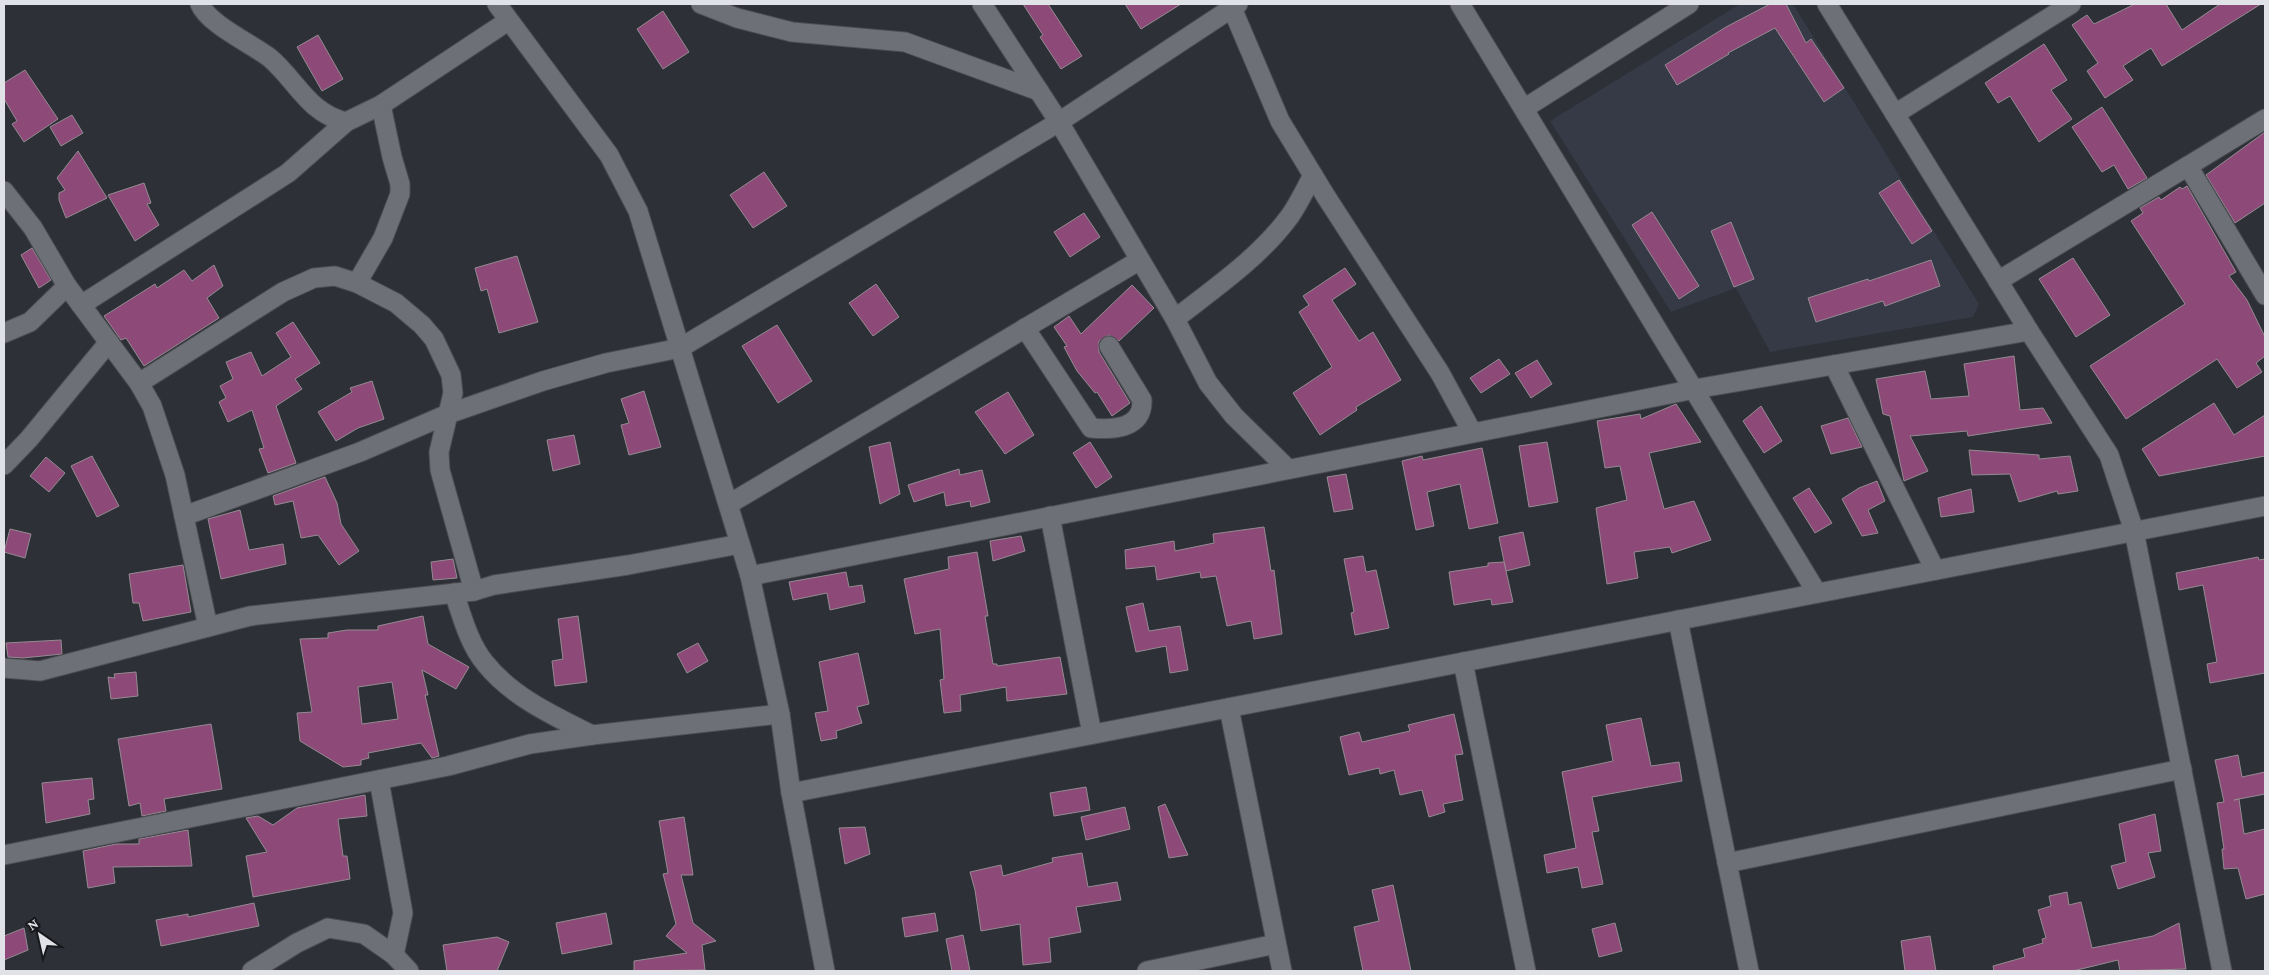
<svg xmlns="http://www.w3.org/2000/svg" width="2269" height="975" font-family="'Crimson Pro',serif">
<rect width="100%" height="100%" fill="#2e3037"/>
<!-- built -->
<path fill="#363946" d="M1740 4H1793L1979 304 1973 317 1770 352 1736 288 1671 312 1550 121Z"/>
<!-- building -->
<g fill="#8d4a79" stroke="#948b91" fill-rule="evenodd">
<path d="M1023 4H1048L1082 56 1061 69 1040 37 1043 35Z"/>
<path d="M1125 4H1181L1141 29Z"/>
<path d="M1770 4H1786L1806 43 1811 39 1844 88 1824 102 1775 28 1728 53 1729 54 1677 85 1665 65 1726 27Z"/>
<path d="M2135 4H2166L2182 30 2220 4H2261L2162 66 2151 48 2123 66 2133 80 2105 98 2087 71 2098 63 2072 25 2087 15 2094 24Z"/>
<path d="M663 11 689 52 663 69 637 29Z"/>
<path d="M318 35 343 79 322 91 297 47Z"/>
<path d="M2044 44 2067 80 2051 90 2072 119 2039 142 2010 96 1998 103 1985 83Z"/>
<path d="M25 70 58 119 24 142 12 124 17 121 4 99V83Z"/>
<path d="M2102 107 2147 178 2128 189 2114 165 2102 172 2072 127Z"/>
<path d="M72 115 83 133 61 146 50 127Z"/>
<path d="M2265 132V203L2235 223 2206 175Z"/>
<path d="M78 151 107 198 66 218 59 200V193L65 190 57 178Z"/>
<path d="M764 172 787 206 753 228 730 195Z"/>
<path d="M1899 180 1932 231 1912 244 1879 193Z"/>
<path d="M144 183 151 203 147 204 159 225 135 241 108 195Z"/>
<path d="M2187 186 2236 272 2229 276 2247 300 2265 337V356L2256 363 2262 372 2237 388 2217 359 2126 419 2090 366 2185 304 2131 221 2143 213 2140 208 2159 197 2161 200 2180 187 2182 189Z"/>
<path d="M1652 212 1699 286 1679 299 1632 225Z"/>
<path d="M1084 213 1100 237 1070 257 1054 232Z"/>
<path d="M1731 222 1754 279 1734 287 1711 231Z"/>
<path d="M32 248 51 280 39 288 21 255Z"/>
<path d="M517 256 538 322 499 333 487 289 481 291 475 268Z"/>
<path d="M2073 258 2110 315 2076 337 2039 279Z"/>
<path d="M1931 260 1940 286 1885 306 1883 301 1816 322 1808 298 1868 279 1869 281Z"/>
<path d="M214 265 223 286 207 298 219 318 144 366 126 338 121 340 104 316 155 284 157 288 184 270 192 281Z"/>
<path d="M1345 268 1356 284 1332 300 1359 341 1373 332 1401 380 1356 407 1357 410 1320 435 1293 393 1332 367 1299 312 1309 305 1303 296Z"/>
<path d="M876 284 899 317 873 336 849 303Z"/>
<path d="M1132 285 1154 308 1119 341 1109 335 1099 341V352L1130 403 1112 416 1097 392 1095 393 1077 371 1064 347 1067 346 1054 327 1069 316 1081 334Z"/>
<path d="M293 322 320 363 295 379 302 389 276 406 296 463 268 473 259 449 264 448 252 410 228 422 219 402 226 398 220 386 233 379 226 362 251 352 262 376 291 357 276 333Z"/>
<path d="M777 325 812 381 778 403 742 346Z"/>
<path d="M2014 356 2020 410 2043 408 2052 423 1968 436 1967 431 1910 436 1928 471 1904 481 1890 416 1883 414 1876 379 1925 371 1931 399 1969 396 1964 364Z"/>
<path d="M1499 359 1510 374 1481 393 1470 378Z"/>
<path d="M1537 360 1552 384 1531 398 1515 373Z"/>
<path d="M372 381 384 419 358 428 336 441 318 412 352 392 350 388Z"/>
<path d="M644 391 661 447 629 455 621 425 629 423 621 399Z"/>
<path d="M1008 392 1034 435 1005 454 975 412Z"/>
<path d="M2214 403 2234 435 2265 415V456L2159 476 2142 449Z"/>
<path d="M1676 404 1701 442 1649 453 1664 509 1694 501 1711 540 1672 553 1670 547 1634 552 1638 578 1607 584 1596 508 1627 500 1620 466 1605 468 1597 421 1640 414 1641 419Z"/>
<path d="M1761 406 1782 441 1764 453 1743 421Z"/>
<path d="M1848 418 1862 447 1831 454 1821 426Z"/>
<path d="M574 435 580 464 553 471 547 440Z"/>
<path d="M890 442 900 494 880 504 869 447Z"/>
<path d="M1090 442 1112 477 1096 488 1073 453Z"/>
<path d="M1547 442 1558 502 1529 507 1519 446Z"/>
<path d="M1482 448 1498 523 1469 529 1460 484 1427 492 1434 526 1416 530 1402 461 1422 456 1423 460Z"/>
<path d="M1969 450 2039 455V459L2070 456 2078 491 2058 494 2057 491 2019 502 2010 474 1972 475Z"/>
<path d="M92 456 119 506 97 517 71 466Z"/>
<path d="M46 457 65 473 49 492 30 476Z"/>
<path d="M959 469 960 475 982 470 990 502 971 507 970 501 946 506 944 492 914 502 908 485Z"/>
<path d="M1346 474 1353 509 1334 512 1327 477Z"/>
<path d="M325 477 337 503 341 524 359 551 339 565 318 535 301 538 293 501 275 505 273 496Z"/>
<path d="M1877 481 1885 501 1868 510 1878 533 1862 536 1842 499 1859 488Z"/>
<path d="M1809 488 1832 523 1815 533 1793 498Z"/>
<path d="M1971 489 1974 512 1941 517 1938 498Z"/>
<path d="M240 510 249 550 283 544 286 564 221 579 208 519Z"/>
<path d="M1264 527 1271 571 1274 570 1282 634 1254 639 1251 621 1227 626 1216 576 1201 578 1200 572 1157 580 1155 566 1126 569 1125 550 1174 541 1175 551 1214 543 1213 534Z"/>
<path d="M10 529 31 534 25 558 4 552Z"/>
<path d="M1523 532 1530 565 1506 571 1499 537Z"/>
<path d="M1021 536 1025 551 993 561 990 541Z"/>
<path d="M977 552 988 616H985L993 664H997V666L1060 657 1067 694 1007 701 1006 687 960 695 961 711 944 713 940 680 944 679 940 629 915 634 904 579 949 569 948 557Z"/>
<path d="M1363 556 1366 572 1376 570 1389 628 1355 635 1351 613 1354 612 1344 559Z"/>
<path d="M2258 557 2259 560 2265 559V673L2210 683 2207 664 2217 662 2203 585 2179 590 2176 573Z"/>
<path d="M453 559 457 578 433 580 431 562Z"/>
<path d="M1504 562 1513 602 1492 605 1491 599 1454 605 1449 572 1488 566V563Z"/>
<path d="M183 565 191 612 143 621 139 603H133L129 574Z"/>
<path d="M846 572 849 587 862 585 865 602 830 610 827 593 793 600 789 582Z"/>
<path d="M1143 603 1149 631 1180 626 1188 670 1170 673 1166 646 1136 652 1126 607Z"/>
<path d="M423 616 428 644 469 667 456 689 422 670 428 695H425L439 756 432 758 421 743 368 753 369 758 361 760V765L343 767 300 741 297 713 312 712 300 639 328 638V633L347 630H378V626ZM392 682 398 719 362 724 358 687Z"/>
<path d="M578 616 587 682 555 686 552 661 563 659 558 619Z"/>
<path d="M61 640 62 654 23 658 8 657 6 643Z"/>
<path d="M698 643 708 661 687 673 677 654Z"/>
<path d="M858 653 869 704 857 707 862 723 836 731 837 738 821 741 815 713 828 711 819 662Z"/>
<path d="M136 672 138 696 111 699 108 677 115 678 114 674Z"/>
<path d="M1454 714 1463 754 1455 755 1463 800 1443 804 1445 812 1429 817 1422 790 1400 795 1394 770 1380 774 1379 768 1349 775 1340 737 1359 732 1362 742 1410 731 1408 725Z"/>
<path d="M1641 718 1651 766 1679 762 1682 781 1592 797 1599 831 1592 832 1603 884 1582 888 1578 867 1547 873 1544 855 1576 848 1562 772 1613 761 1606 725Z"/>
<path d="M211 724 222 789 164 799 166 811 142 816 140 803 129 806 118 739Z"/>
<path d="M2238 755 2242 777 2265 772V794L2234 800 2239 799 2244 834 2265 829V894L2246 899 2238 868 2224 869 2222 849H2224L2217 803 2224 802 2215 760Z"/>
<path d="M92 778 94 799 88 800 90 814 46 823 42 783Z"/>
<path d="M1086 787 1090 810 1054 816 1050 793Z"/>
<path d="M365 795 367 816 338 819 343 856H347L350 879 253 897 246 856 267 852 246 818 258 816 273 825 297 808Z"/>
<path d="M1165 804 1188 855 1169 858 1158 807Z"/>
<path d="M1125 807 1130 829 1086 840 1081 817Z"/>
<path d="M2155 814 2161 851 2148 853 2155 877 2118 889 2111 866 2126 862 2119 824Z"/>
<path d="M684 817 693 875H681L693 923 716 941 702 945 705 970 634 971V961L687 953 666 936 676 924 663 874 668 873 659 821Z"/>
<path d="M865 827 870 854 845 864 839 828Z"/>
<path d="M188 830 192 866 113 867 115 883 88 888 83 851 116 844H139V839Z"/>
<path d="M1082 853 1088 887 1117 882 1121 900 1076 907 1081 932 1049 938 1051 962 1023 965 1020 924 981 931 975 890 970 872 1001 865 1003 876 1053 862 1052 858Z"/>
<path d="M1393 885 1411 971H1363L1354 927 1379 921 1372 890Z"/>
<path d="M2067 892 2069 905 2081 902 2092 948 2153 936 2179 923 2186 969 2120 971 2118 960 2073 971H1994L1993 966 2025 957 2023 949 2043 943 2042 939 2046 938 2038 910 2051 906 2049 896Z"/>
<path d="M254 903 259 926 161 946 156 920 188 914V917Z"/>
<path d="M606 913 612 944 562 954 556 923Z"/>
<path d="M935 913 938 931 905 937 902 918Z"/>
<path d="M1615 923 1622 951 1599 957 1592 929Z"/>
<path d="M24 928 28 950 4 960V936Z"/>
<path d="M963 935 970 971H952L946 939Z"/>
<path d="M1930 936 1936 971H1905L1901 941Z"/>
<path d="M497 937 509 942 497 971H447L443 945Z"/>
</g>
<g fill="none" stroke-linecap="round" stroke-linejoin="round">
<!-- minor casing -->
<g stroke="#4b4d52" stroke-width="21">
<g id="minor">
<path d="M200 4C208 24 252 44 270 58 297 81 308 113 346 122"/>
<path d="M497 4 609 155 638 211 750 576 780 714 791 793 825 971"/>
<path d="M701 4 737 18 792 32 905 42 1039 91"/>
<path d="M982 4 1059 122 1175 319 1208 383 1234 416 1288 469"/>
<path d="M1460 4 1817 593"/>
<path d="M1827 4 2029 331 2109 455 2134 531 2222 971"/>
<path d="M1232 8 1280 121 1325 195 1440 373 1472 432"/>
<path d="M1525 108 1689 4"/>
<path d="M1895 114 2071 4"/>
<path d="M2188 166 2265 119"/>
<path d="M4 191 33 228 67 286 139 383 152 406 175 475 208 627"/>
<path d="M1998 281 2188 166 2265 295"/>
<path d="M357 283 383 238 400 194V184L392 157 381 105"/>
<path d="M81 305 288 173 346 122 381 105 508 21"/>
<path d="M1175 319C1216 287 1259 258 1290 216 1299 203 1306 188 1313 175"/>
<path d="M1025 328 1091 428C1113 430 1143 429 1142 400L1109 346"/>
<path d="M4 333 30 322 67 286"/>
<path d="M1834 365 1935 570"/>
<path d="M139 383 283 292 314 278 335 276 357 283 396 303 422 325 434 339 451 375 453 393 439 452 440 470 474 591"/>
<path d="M4 465 29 439 109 342"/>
<path d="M729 504 1140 260"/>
<path d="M184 516 360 452 448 414 543 381 606 363 680 348 1059 122 1238 4"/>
<path d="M1050 516 1092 734"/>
<path d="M750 576 1695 389 2029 331"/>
<path d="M454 593C462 616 469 644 485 663 512 697 554 716 592 735"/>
<path d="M1678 620 1749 971"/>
<path d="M1463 662 1526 971"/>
<path d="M4 668 40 671 250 616 474 591 494 585 628 565 740 544"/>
<path d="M1229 708 1282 971"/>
<path d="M379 780 403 913 394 955"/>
<path d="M791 793 2265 506"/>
<path d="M4 855 448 766 530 744 592 735 780 714"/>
<path d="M1727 863 2182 769"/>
<path d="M252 971 297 943 328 928 364 934 394 955 409 971"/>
<path d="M1147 971 1276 944"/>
</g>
</g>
<!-- minor -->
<use href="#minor" stroke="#6e7078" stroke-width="19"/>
</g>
<!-- border -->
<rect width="2269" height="975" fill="none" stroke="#e1e2e7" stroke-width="10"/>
<!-- north arrow -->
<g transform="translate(40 935) rotate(326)" stroke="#17181b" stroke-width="4" paint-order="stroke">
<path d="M0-4L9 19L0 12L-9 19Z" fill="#e1e2e7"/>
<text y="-8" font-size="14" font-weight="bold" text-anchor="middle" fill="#e1e2e7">N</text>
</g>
</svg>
